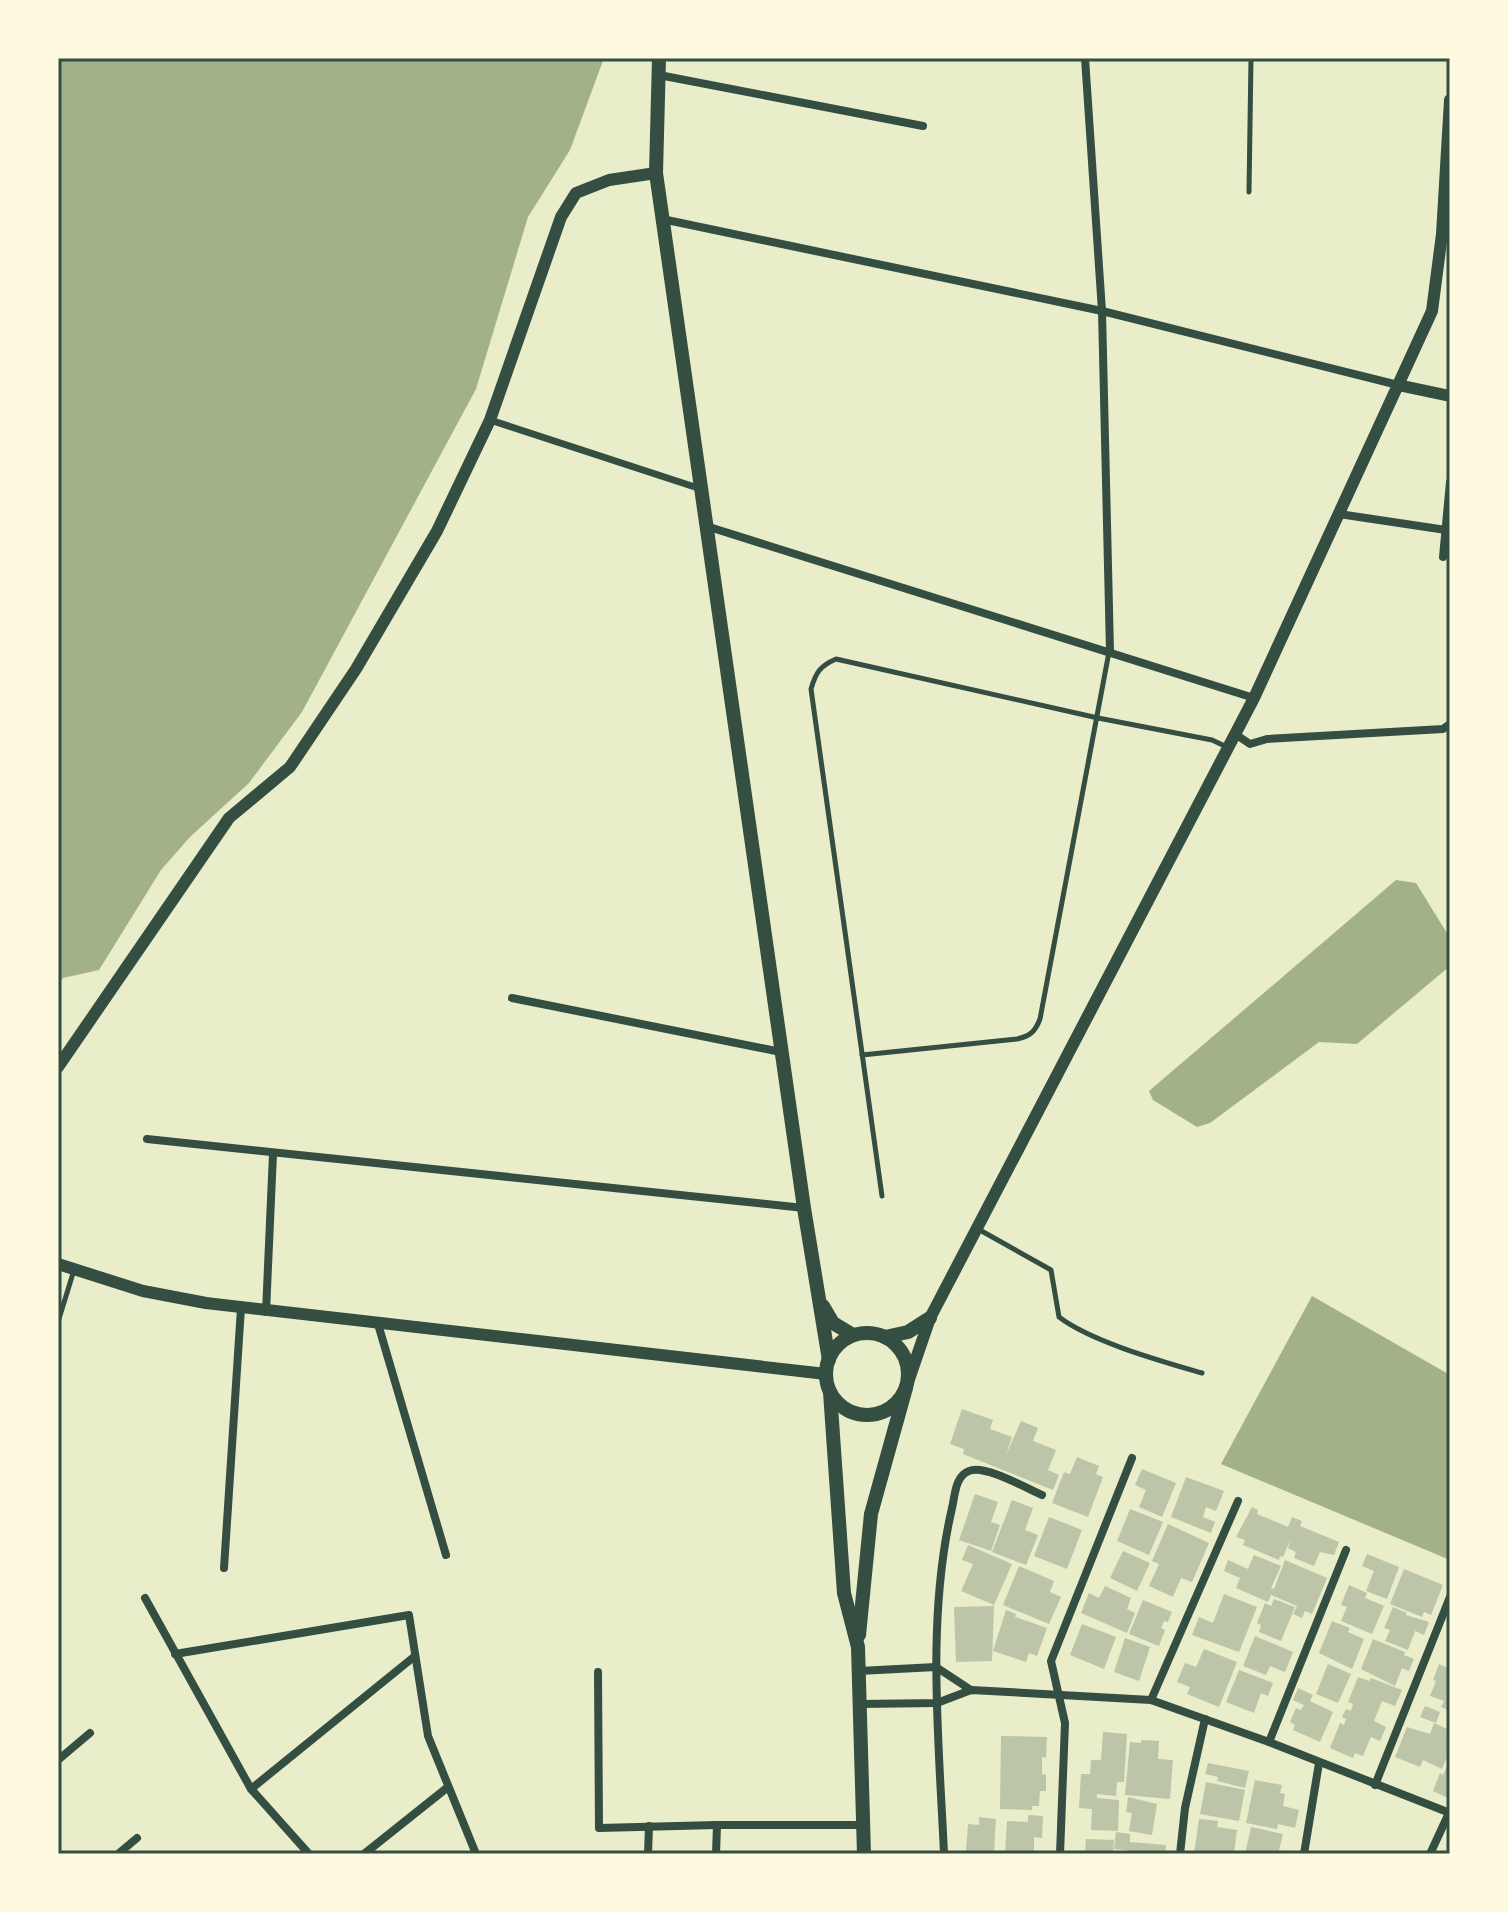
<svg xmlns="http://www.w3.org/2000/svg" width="1508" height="1912" font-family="'Asap Condensed',sans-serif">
<rect width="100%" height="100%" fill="#e9edc9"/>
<!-- water -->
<g fill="#a3b18a">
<path d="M58 58H604L570 150 528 217 476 389 302 712 249 783 190 837 161 870 99 970 63 978 58 985Z"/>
<path d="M1396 880 1416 883 1450 938V966L1357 1044 1319 1042 1210 1123 1197 1127 1153 1100 1149 1091Z"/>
<path d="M1312 1296 1450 1375V1560L1221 1464Z"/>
</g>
<!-- building -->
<g fill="#bcc5a7">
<path d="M962 1409 993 1420 990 1429 1012 1437 1005 1457 1021 1421 1038 1428 1033 1441 1056 1450 1048 1470 1059 1475 1053 1490 963 1454 964 1449 950 1444Z"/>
<path d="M1077 1457 1099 1466 1096 1474 1103 1477 1088 1517 1052 1503 1064 1472 1070 1474Z"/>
<path d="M1142 1469 1176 1483 1162 1517 1139 1507 1146 1490 1135 1485Z"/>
<path d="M1186 1477 1224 1491 1216 1511 1206 1507 1203 1517 1215 1522 1211 1533 1171 1517Z"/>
<path d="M975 1494 998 1502 991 1522 1000 1525 991 1551 959 1540Z"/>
<path d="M1012 1500 1033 1508 1025 1530 1038 1535 1026 1565 992 1552Z"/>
<path d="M1252 1507 1258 1510 1257 1514 1288 1527 1292 1517 1302 1521 1300 1526 1339 1542 1334 1555 1320 1552 1314 1566 1294 1558 1296 1552 1288 1548 1291 1538 1283 1557 1280 1556 1279 1560 1243 1545 1245 1540 1236 1537Z"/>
<path d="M1130 1509 1163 1522 1149 1555 1117 1541Z"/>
<path d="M1049 1517 1082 1530 1067 1569 1034 1556Z"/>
<path d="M1168 1524 1209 1543 1192 1582 1181 1578 1173 1597 1149 1586 1159 1564 1152 1561Z"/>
<path d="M968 1545 1012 1564 994 1605 961 1591 973 1564 962 1560Z"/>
<path d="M1123 1551 1150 1563 1137 1591 1110 1578Z"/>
<path d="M1367 1554 1399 1567 1387 1599 1366 1591 1374 1571 1362 1566Z"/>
<path d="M1254 1555 1281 1566 1271 1588 1274 1589 1285 1560 1327 1578 1312 1614 1305 1611 1302 1618 1293 1614 1297 1606 1271 1595 1268 1602 1236 1588 1240 1578 1224 1571 1228 1560 1248 1569Z"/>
<path d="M1019 1566 1054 1581 1050 1592 1061 1597 1049 1624 1003 1605Z"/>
<path d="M1404 1569 1443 1585 1431 1615 1424 1612 1422 1617 1390 1604Z"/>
<path d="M1349 1585 1367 1593 1365 1598 1384 1606 1372 1634 1341 1621 1347 1607 1341 1605Z"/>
<path d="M1105 1586 1131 1598 1127 1609 1135 1613 1127 1633 1081 1613 1089 1593 1099 1598Z"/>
<path d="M1224 1594 1257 1607 1239 1652 1192 1635 1199 1617 1213 1623Z"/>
<path d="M1274 1599 1295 1607 1281 1641 1259 1632 1261 1625 1257 1623 1265 1603 1271 1606Z"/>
<path d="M1143 1600 1172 1612 1168 1622 1164 1621 1161 1628 1165 1630 1159 1646 1129 1634Z"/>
<path d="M994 1606 992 1661 956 1662 954 1607Z"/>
<path d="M1393 1607 1407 1613 1406 1615 1429 1622 1424 1635 1415 1631 1408 1650 1385 1641 1390 1630 1384 1628Z"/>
<path d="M1006 1610 1016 1614 1015 1617 1047 1628 1037 1656 1029 1653 1026 1662 993 1651Z"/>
<path d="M1332 1621 1350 1628 1348 1632 1364 1639 1352 1669 1319 1653Z"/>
<path d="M1082 1624 1116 1637 1104 1669 1070 1655Z"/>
<path d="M1255 1636 1293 1652 1285 1672 1270 1666 1266 1675 1243 1666Z"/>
<path d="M1125 1638 1150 1647 1139 1681 1114 1672Z"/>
<path d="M1373 1639 1405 1652 1404 1655 1414 1659 1409 1671 1402 1668 1395 1686 1361 1669Z"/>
<path d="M1204 1649 1237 1662 1219 1707 1187 1694 1190 1687 1177 1682 1185 1663 1196 1667Z"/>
<path d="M1328 1664 1351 1674 1338 1703 1316 1694Z"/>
<path d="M1439 1664 1450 1669V1711L1441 1707 1444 1701 1430 1696 1436 1681 1433 1680Z"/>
<path d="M1239 1670 1273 1683 1268 1696 1261 1693 1254 1713 1226 1702Z"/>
<path d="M1358 1677 1369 1681 1371 1678 1402 1690 1395 1706 1382 1701 1374 1721 1386 1727 1380 1741 1371 1737 1363 1756 1355 1753 1353 1758 1330 1748 1340 1723 1344 1725 1346 1719 1342 1717 1346 1709 1351 1711 1353 1704 1348 1702Z"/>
<path d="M1298 1688 1313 1695 1310 1701 1333 1712 1320 1742 1293 1730 1295 1725 1290 1722 1296 1708 1301 1710 1304 1705 1293 1700Z"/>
<path d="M1425 1706 1440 1712 1436 1723 1420 1717Z"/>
<path d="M1434 1723 1450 1730V1751L1442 1769 1423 1760 1420 1767 1395 1757 1407 1727 1430 1734Z"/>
<path d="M1103 1732 1127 1734 1124 1782H1117L1116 1796 1097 1794V1798L1119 1800 1118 1831 1091 1830 1092 1809 1079 1808 1081 1774H1090L1091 1760H1101Z"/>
<path d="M1001 1736 1047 1737 1046 1758 1042 1757V1774L1046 1775V1791H1040L1039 1806H1032V1810L1000 1809Z"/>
<path d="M1141 1740 1159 1741 1158 1759 1173 1760 1170 1799 1125 1795 1130 1742 1141 1743Z"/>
<path d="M1450 1759V1799L1433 1791 1440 1773 1443 1775Z"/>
<path d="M1208 1763 1249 1771 1245 1788 1217 1781 1218 1777 1205 1774Z"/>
<path d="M1255 1780 1282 1785 1280 1793 1285 1794 1283 1806 1299 1810 1295 1828 1278 1824 1277 1829 1246 1823Z"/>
<path d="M1206 1782 1245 1790 1239 1821 1200 1814Z"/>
<path d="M1128 1797 1157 1804 1152 1835 1129 1831 1132 1813 1126 1812Z"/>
<path d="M1028 1815 1043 1816 1042 1838 1034 1837V1854H1005L1007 1821 1028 1822Z"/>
<path d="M979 1817 996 1819 994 1853 966 1851 968 1824 979 1825Z"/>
<path d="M1199 1819 1218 1821 1217 1827 1237 1830 1234 1854H1194Z"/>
<path d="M1251 1827 1283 1834 1279 1850 1292 1854H1245Z"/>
<path d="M1116 1832 1130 1834V1842L1166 1845 1165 1854H1127V1850L1114 1849Z"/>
<path d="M1086 1839 1114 1840 1113 1854H1085Z"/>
</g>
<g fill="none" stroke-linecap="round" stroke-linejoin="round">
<!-- service -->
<g stroke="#344e41" stroke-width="5">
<path d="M1249 192 1251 58"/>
<path d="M862 1055 1017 1039C1030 1036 1035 1032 1040 1019L1109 652"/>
<path d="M882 1196 811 689C816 672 820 666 836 659L1098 718 1212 740 1227 747"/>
<path d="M978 1229 1051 1270 1059 1317C1092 1342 1161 1361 1202 1373"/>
<path d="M58 1322 74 1270"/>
</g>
<!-- pedestrian -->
<path stroke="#344e41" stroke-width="7" d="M490 420 701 489"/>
<!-- minor -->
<g stroke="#344e41" stroke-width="8">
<path d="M1085 58 1102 311 1110 651"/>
<path d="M659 75 923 126"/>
<path d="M662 219 1102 311 1398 385"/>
<path d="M1339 514 1446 530"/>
<path d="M706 526 1254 698"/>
<path d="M1443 557 1450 482"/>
<path d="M1235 734 1250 744 1267 739 1443 729 1450 724"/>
<path d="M512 998 781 1052"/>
<path d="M147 1139 804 1208"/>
<path d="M266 1312 273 1154"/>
<path d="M378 1324 446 1555"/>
<path d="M224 1568 241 1308"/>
<path d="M145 1598 251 1789 309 1854"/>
<path d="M175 1654 409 1615 428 1736 476 1854"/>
<path d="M859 1671 936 1667 971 1690"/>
<path d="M598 1672 599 1828 717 1825H863"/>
<path d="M1151 1700 1238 1501"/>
<path d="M860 1704 937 1703 971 1690 1151 1700 1269 1742 1450 1813"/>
<path d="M1269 1742 1346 1550"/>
<path d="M58 1760 90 1733"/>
<path d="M1375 1785 1450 1597"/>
<path d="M251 1789 415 1656"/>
<path d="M118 1854 137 1838"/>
<path d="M364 1854 448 1787"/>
<path d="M648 1854 649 1826"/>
<path d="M716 1854 717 1825"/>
<path d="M944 1854C939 1740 926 1620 952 1508 955 1496 955 1476 969 1471 984 1464 1026 1488 1042 1495"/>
<path d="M1060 1854 1065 1723 1051 1661 1132 1458"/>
<path d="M1180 1854 1185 1808 1205 1719"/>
<path d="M1304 1854 1319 1763"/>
<path d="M1430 1854 1449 1813"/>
</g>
<!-- tertiary -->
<g stroke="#344e41" stroke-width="12">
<path d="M1398 385 1432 311 1442 234 1450 100"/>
<path d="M58 1067 229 818 290 767 356 669 437 531 490 420 561 217 576 193 609 180 656 173"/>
<path d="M58 1264 143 1291 206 1303 826 1374"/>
<path d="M906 1388 930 1318 1254 698 1398 385 1450 396"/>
</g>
<!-- secondary -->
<g stroke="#344e41" stroke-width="14">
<path d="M659 58 656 173 804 1208 829 1360"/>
<path d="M823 1306 833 1323 853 1335"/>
<circle cx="867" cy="1374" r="41"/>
<path d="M885 1337 908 1332 930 1318"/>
<path d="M830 1392 844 1593 858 1647 864 1854"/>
<path d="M859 1635 871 1514 906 1388"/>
</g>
</g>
<!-- border -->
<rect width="1508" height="1912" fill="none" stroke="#fefae0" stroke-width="120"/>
<rect x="60" y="60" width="1388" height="1792" fill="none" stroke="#344e41" stroke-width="3"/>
</svg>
